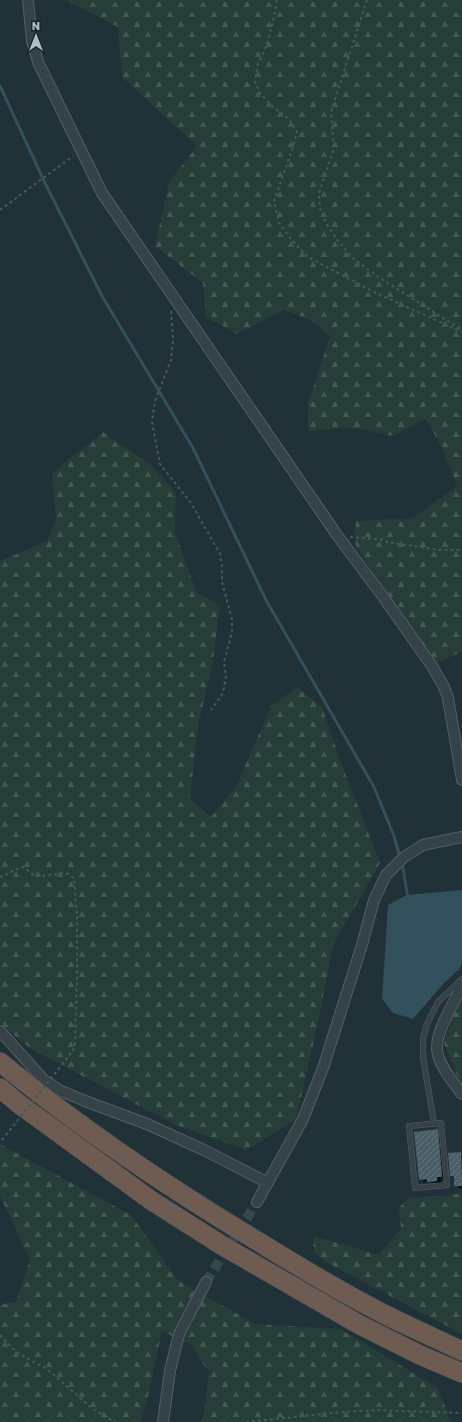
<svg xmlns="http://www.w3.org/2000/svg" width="462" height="1422" font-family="'Golos Text',sans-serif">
<defs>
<pattern id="forest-firs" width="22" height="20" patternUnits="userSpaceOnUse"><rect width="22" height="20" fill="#263d38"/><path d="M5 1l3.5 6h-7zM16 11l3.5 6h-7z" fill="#435753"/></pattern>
<pattern id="building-hatch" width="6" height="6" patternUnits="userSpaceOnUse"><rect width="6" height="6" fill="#4c5e67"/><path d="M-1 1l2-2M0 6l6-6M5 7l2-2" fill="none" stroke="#63737b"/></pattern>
<filter id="shadow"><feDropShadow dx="4.5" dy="2.5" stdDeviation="0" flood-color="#0009"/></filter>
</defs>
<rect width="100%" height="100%" fill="#213138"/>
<!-- forest -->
<g fill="url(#forest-firs)">
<path d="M66 0H462V652L433 664 380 584 354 542 356 521 413 518 457 486 442 448 426 419 393 436 366 430 344 428 308 431V404L330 336 309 319 284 310 237 334 206 317 203 283 155 246 169 182 197 146 122 77 118 27Z"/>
<path d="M103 432 150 464 176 493 175 533 197 593 220 606 213 661 198 726 190 798 211 817 236 787 271 706 297 687 322 707 339 757 380 863 333 945 317 1027 296 1119 246 1150 176 1125 31 1049 0 1023V561L47 541 56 519 52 473Z"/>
<path d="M462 999V1088L444 1043 454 1011Z"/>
<path d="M0 1144 131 1215 178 1280 255 1324 341 1329 438 1388 451 1422H201L205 1408 209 1372 191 1345 162 1331 148 1396 140 1422H0V1305L16 1301 30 1260 0 1196Z"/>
<path d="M462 1193V1334L328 1263 313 1252 314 1236 379 1255 401 1228 399 1208 408 1198 443 1196Z"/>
</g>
<!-- water -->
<path fill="#33505d" d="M462 890V961L460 968 444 983 413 1019 393 1013 382 999 388 905 407 895Z"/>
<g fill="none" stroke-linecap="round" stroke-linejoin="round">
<!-- stream -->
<g stroke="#33505d" stroke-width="3">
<path d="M0 86 45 183 102 296 193 448 266 600 374 787 394 836 400 857"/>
<path d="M402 863 408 898"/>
</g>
</g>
<!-- building -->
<g fill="url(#building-hatch)" filter="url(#shadow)">
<path d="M438 1129 442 1177H437V1181L427 1182V1179L419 1180 414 1132Z"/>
<path d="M461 1152 462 1186H454V1176H450L448 1153Z"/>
</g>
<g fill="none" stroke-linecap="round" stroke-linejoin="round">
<!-- minor-tunnel -->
<path stroke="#36464d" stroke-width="10" stroke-dasharray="10 5" stroke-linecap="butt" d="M206 1282 257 1202"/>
<!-- service casing -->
<g stroke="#526066" stroke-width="6">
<g id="service">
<path d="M434 1123 423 1057V1039L427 1024 438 1002 462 979"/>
<path d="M441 1123 447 1185 415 1188 409 1126Z"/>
</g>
</g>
<!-- minor casing -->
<g stroke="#526066" stroke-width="12">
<g id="minor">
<path d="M28 0 32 41 38 62 102 193 337 535 384 598 432 666 444 687 448 698 462 780"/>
<path d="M462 986C454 1003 432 1036 438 1055 442 1069 453 1082 462 1094"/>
<path d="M0 1031 44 1080 59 1090 85 1101 147 1124 206 1151 268 1183"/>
<path d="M257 1202 303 1119 323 1068 362 945 374 900 386 875 404 857 423 845 462 837"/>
<path d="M163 1422 170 1371 179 1334 206 1282"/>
</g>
</g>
<!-- motorway casing -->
<g stroke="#3f4d53" stroke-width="20">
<g id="motorway">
<path d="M0 1062C81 1129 169 1188 259 1242 301 1268 344 1294 388 1316 412 1328 437 1339 462 1351"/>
<path d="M0 1088 19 1104 152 1201 223 1246 360 1325 420 1355 462 1373"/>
</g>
</g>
<!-- path -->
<g stroke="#455a57" stroke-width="2" stroke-dasharray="3 3" stroke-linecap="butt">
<path d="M277 0 273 22 266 47 258 64 255 82 260 93 271 105 289 119 297 132 293 147 274 201 279 223 290 238 308 257 374 292 462 332"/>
<path d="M367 0 331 112 334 148 319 193 320 208 327 225 338 241 354 259 377 276 462 330"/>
<path d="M0 210 73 156"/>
<path d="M171 311 173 340 171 360 155 401 152 422 160 464 191 503 220 554 222 566V582L232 620V632L224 662 226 677 223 693 211 710"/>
<path d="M350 537 385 540 387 542 440 550H462"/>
<path d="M0 876 2 877 14 870 24 867 33 875 41 876 66 873 74 878 77 917V975L75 1046 72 1052"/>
<path d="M0 1335 12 1348 21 1355 47 1369 94 1410 115 1422"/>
<path d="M246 1422 343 1412 377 1410 462 1413"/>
</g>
<!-- service -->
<use href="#service" stroke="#354248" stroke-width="5"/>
<!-- minor -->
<use href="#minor" stroke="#354248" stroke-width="10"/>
<!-- motorway -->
<use href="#motorway" stroke="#6e5c52" stroke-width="19"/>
<!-- path-bridge -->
<path stroke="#455a57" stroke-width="2" stroke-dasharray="3 3" stroke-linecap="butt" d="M2 1140 72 1052"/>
</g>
<!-- north arrow -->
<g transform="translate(36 36)" stroke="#1a272d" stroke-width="3" paint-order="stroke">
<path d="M0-3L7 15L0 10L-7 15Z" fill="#afbdc5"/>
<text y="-6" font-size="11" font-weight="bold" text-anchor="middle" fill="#afbdc5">N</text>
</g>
</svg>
